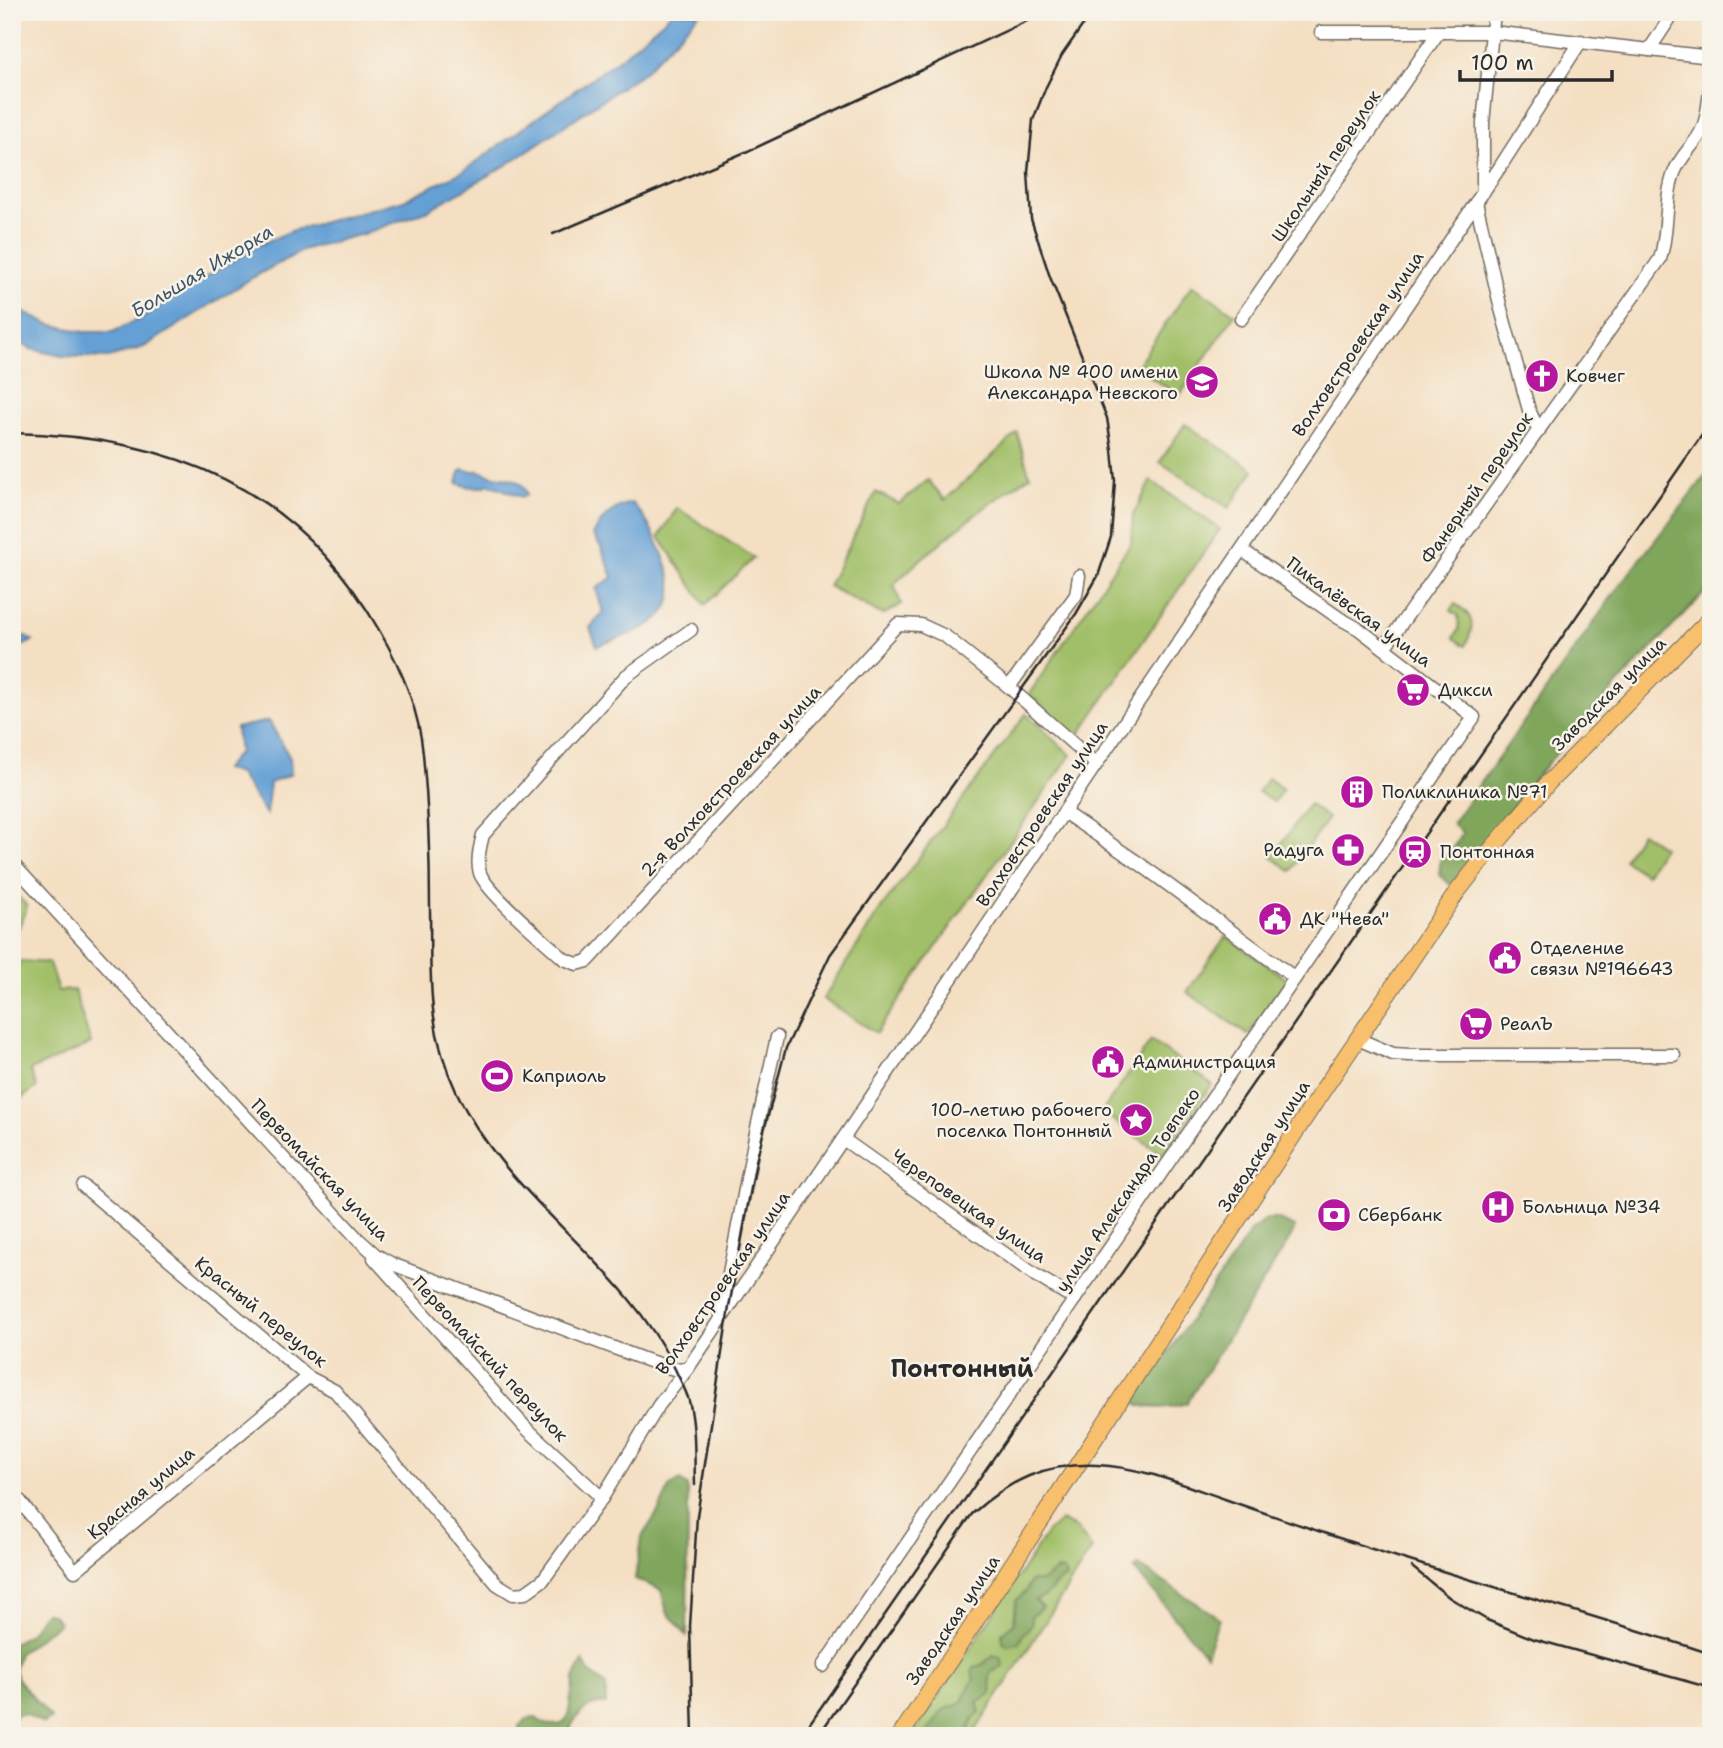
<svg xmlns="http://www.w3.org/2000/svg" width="1723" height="1748" font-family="'Shantell Sans',sans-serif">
<rect width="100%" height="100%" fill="#f7f3e8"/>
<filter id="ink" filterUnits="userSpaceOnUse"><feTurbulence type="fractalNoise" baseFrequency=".0143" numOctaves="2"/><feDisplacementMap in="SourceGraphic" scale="14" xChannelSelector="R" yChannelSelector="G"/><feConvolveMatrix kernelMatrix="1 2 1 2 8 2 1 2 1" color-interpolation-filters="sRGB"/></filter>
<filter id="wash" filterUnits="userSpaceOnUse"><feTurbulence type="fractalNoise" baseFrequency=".00686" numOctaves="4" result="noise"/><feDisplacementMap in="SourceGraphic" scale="28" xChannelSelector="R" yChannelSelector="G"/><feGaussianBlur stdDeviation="1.57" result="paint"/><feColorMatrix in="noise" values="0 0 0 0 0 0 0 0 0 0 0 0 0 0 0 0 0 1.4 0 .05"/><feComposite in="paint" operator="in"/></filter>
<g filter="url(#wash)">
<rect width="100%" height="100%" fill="#f4dfc2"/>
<!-- green -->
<g fill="#a1bf67" stroke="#667549" stroke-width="2">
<path d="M1192 285 1235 314 1179 396 1136 367Z"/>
<path d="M1185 424 1254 470 1229 508 1160 462Z"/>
<path d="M1017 433 1030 476C981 508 937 543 894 584L901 604 883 615 828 586 876 492 899 504 928 480 945 500Z"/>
<path d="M1151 481 1220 529 1076 739 1029 694 1131 543 1133 515Z"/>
<path d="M677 508 754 558 705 605 659 537Z"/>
<path d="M1455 604C1475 615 1475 627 1465 646L1454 638 1459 629 1458 615 1451 611Z"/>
<path d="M1026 714 1071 755 876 1033 823 999 880 910Z"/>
<path d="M1268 778 1283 789 1274 802 1258 792Z"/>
<path d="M1309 804 1328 818 1291 871 1272 857Z"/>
<path d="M1641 832 1663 847 1646 874 1624 860Z"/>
<path d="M12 890 27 906 12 945Z"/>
<path d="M1226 936 1288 980 1248 1035 1187 992Z"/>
<path d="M21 961 49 963 58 991 74 990 91 1044 30 1070 37 1087 12 1105V1007L15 1006 13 1001 17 964Z"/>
<path d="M1151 1041 1212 1084 1163 1155 1102 1112Z"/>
<path d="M1061 1521 1077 1529 1092 1549 972 1736H912L1048 1531Z"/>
</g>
<!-- forest -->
<g fill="#80a65c" stroke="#566844" stroke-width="2">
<path d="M1711 469V586L1599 704 1536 777 1451 885 1439 875 1441 857 1450 852 1463 833 1452 824 1620 585Z"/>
<path d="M1266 1219H1277L1295 1227 1291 1237 1187 1403C1169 1408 1151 1411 1134 1402L1252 1230Z"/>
<path d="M680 1481 687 1486 688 1495 687 1636 667 1612 661 1590 635 1579 641 1538 658 1512 670 1486Z"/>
<path d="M1139 1566 1219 1618 1206 1655 1134 1569Z"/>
<path d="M1057 1570 1064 1571 1067 1577 1057 1583 1046 1596 1035 1600 1042 1607 1031 1616 1032 1625 1023 1634 1019 1643 1007 1645 1003 1641 1002 1633 1014 1623 1016 1601 1026 1591 1030 1581H1042Z"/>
<path d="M45 1612 54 1615 59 1623 19 1653 14 1671 18 1680 51 1718 44 1724 26 1714H16L12 1724V1643L28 1635Z"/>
<path d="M993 1655 1000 1657 1003 1666 990 1673C988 1691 1001 1691 977 1702L980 1713 973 1719 967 1736H925L943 1710 957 1705 962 1701 974 1678 972 1673 974 1668 983 1664Z"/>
<path d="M583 1661 588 1671 606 1685V1704C587 1702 572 1718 568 1736H520L519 1726 527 1719 536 1718C544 1725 550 1726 562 1724L568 1717 574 1678Z"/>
</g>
<!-- water -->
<g fill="#65a0d5" stroke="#486680" stroke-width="2">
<path d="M673 12H701L645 71 505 166 426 211 363 234 305 249 252 278 144 347 109 358 62 356 31 349 12 338V307L49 324 84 332H113L153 312 176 295 257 246 291 231 404 200 462 172 624 55Z"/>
<path d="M464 469C471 473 472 470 480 471 483 472 486 474 490 475 505 479 522 476 527 495L522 497 489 484C479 490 468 487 457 483L460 472Z"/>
<path d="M632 503C648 520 656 538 665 560 689 620 643 629 597 646L590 628 603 612 596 589 613 577 601 547 593 535C602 518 612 507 632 503Z"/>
<path d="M12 629 33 641 12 650Z"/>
<path d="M269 721 290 758 291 774 270 783 266 814 239 774 224 769 239 752 236 728Z"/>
</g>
</g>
<g filter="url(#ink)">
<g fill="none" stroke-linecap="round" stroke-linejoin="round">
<!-- minor casing -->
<g stroke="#716a60" stroke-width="15">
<g id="minor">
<path d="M1321 32H1492L1711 57"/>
<path d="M1649 50 1674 12"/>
<path d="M1483 192V123L1494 12"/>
<path d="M1476 202 1501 309 1529 410 1539 431"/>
<path d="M1241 319 1438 33"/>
<path d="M691 630 626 676 483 835C480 846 476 862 480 873 486 892 546 942 564 959L577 964 588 961 898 624 921 625 945 636 1009 687 1096 764"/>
<path d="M1384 648 1660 259C1669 231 1664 200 1674 173 1679 159 1689 150 1698 137 1708 122 1708 102 1711 84"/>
<path d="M1009 687 1076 595 1079 576"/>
<path d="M1065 813 1140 864 1295 978"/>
<path d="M12 863 358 1239 376 1255 392 1264 646 1360 674 1369 688 1368"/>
<path d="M1358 1039 1393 1054 1409 1055H1674"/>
<path d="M843 1139 1035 1275 1075 1299"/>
<path d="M83 1186 308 1377 335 1391 497 1584 513 1594 525 1593 543 1580 602 1498 659 1405 688 1368 1500 167 1581 41"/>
<path d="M374 1258 525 1427 602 1498"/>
<path d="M721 1315 755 1137 777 1037"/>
<path d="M12 1491 75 1571 308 1377"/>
<path d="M823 1666 1474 717 1359 629 1339 618 1242 550"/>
</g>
</g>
<!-- major casing -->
<g stroke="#716a60" stroke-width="18">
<path id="major" d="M900 1736 1323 1090 1457 892 1483 859 1549 782 1711 618"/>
</g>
<!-- minor -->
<use href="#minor" stroke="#fff" stroke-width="12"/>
<!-- major -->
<use href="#major" stroke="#f8bf6c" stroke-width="16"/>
<!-- rail -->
<g stroke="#2b2b2b" stroke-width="2.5">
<path d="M553 234 755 148 1046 12"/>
<path d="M12 433C171 436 298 488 379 630 402 669 419 709 423 754 428 805 430 856 430 907 431 976 426 1027 456 1091 507 1200 623 1261 675 1369 680 1380 686 1390 689 1401 696 1427 694 1458 695 1485"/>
<path d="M1412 1567 1450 1598 1487 1620 1534 1639 1711 1688"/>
<path d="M693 1736 690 1626 697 1516 729 1307 756 1161 786 1048 830 955 1076 614 1098 576 1111 537 1115 481 1112 450 1107 418 1050 277 1031 219 1028 172 1033 120 1046 87 1062 55 1092 12"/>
<path d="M801 1736 1711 422"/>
<path d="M818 1736 972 1514C1010 1480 1044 1463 1097 1465 1140 1467 1179 1483 1219 1497 1261 1512 1303 1526 1345 1540 1466 1581 1590 1613 1711 1654"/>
</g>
</g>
</g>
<!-- icons -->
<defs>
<g id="church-disc" transform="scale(1.75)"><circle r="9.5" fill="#b5179e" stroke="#f7f3e8"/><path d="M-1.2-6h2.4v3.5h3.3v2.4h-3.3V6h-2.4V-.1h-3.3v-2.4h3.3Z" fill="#fff"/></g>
<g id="school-disc" transform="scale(1.75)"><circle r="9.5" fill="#b5179e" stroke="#f7f3e8"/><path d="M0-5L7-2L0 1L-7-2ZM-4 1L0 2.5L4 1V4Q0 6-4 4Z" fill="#fff"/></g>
<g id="supermarket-disc" transform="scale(1.75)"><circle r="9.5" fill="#b5179e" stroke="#f7f3e8"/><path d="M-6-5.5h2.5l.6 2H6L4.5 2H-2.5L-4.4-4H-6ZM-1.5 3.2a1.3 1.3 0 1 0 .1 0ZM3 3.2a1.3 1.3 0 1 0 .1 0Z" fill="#fff"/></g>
<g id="building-disc" transform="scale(1.75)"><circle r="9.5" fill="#b5179e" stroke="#f7f3e8"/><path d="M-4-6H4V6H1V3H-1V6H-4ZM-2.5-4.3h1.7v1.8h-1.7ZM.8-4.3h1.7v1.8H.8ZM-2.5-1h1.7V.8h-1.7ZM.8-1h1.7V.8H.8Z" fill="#fff"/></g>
<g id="pharmacy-disc" transform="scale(1.75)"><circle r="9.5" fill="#b5179e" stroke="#f7f3e8"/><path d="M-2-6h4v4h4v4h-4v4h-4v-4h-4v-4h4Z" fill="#fff"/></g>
<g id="station-disc" transform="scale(1.75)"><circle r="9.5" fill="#b5179e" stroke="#f7f3e8"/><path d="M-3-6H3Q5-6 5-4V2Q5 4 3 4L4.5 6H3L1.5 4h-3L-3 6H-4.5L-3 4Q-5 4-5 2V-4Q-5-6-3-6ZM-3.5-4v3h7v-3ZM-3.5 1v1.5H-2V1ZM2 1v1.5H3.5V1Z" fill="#fff"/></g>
<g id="civic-disc" transform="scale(1.75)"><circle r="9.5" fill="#b5179e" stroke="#f7f3e8"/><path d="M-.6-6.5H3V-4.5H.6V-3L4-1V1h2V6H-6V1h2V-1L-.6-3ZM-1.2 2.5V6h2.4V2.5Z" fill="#fff"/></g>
<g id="stadium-disc" transform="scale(1.75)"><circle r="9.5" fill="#b5179e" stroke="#f7f3e8"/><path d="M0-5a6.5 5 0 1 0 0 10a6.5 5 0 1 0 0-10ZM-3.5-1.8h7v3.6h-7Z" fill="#fff"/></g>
<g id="sight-disc" transform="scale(1.75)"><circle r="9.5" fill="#b5179e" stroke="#f7f3e8"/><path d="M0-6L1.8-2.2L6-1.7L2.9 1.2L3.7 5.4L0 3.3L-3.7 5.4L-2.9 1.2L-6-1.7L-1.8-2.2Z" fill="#fff"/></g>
<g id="hospital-disc" transform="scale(1.75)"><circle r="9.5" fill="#b5179e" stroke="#f7f3e8"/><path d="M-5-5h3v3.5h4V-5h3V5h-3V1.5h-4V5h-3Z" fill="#fff"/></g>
<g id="bank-disc" transform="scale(1.75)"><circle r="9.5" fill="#b5179e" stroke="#f7f3e8"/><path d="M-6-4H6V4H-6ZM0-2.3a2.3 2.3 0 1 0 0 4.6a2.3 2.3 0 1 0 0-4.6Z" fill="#fff"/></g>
</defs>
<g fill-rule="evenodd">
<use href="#church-disc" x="1542" y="376"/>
<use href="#school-disc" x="1202" y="382"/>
<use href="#supermarket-disc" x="1413" y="690"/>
<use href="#building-disc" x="1357" y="792"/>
<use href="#pharmacy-disc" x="1348" y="850"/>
<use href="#station-disc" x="1415" y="852"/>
<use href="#civic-disc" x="1275" y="919"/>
<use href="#civic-disc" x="1505" y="958"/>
<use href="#supermarket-disc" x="1476" y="1024"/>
<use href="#civic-disc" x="1108" y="1062"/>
<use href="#stadium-disc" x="497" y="1076"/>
<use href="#sight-disc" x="1136" y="1120"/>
<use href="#hospital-disc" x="1498" y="1207"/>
<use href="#bank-disc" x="1334" y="1215"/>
</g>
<g text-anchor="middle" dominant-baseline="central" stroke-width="5" stroke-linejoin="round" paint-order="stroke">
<!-- street labels -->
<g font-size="18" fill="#2b2b2b" stroke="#f7f3e8">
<text transform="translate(1326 166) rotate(-56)">Школьный переулок</text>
<text transform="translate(1358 344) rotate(-56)">Волховстроевская улица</text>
<text transform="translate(1477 488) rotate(-55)">Фанерный переулок</text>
<text transform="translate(1359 612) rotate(36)">Пикалёвская улица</text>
<text transform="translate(1609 694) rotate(-45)">Заводская улица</text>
<text transform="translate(731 781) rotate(-47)">2-я Волховстроевская улица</text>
<text transform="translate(1042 814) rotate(-56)">Волховстроевская улица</text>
<text transform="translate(1264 1146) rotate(-57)">Заводская улица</text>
<text transform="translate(320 1170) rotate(46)">Первомайская улица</text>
<text transform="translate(1128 1190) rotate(-56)">улица Александра Товпеко</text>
<text transform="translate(969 1206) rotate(35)">Череповецкая улица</text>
<text transform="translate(723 1283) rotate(-55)">Волховстроевская улица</text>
<text transform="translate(261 1312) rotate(39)">Красный переулок</text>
<text transform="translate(490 1359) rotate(47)">Первомайский переулок</text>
<text transform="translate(141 1493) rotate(-40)">Красная улица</text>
<text transform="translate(953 1620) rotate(-56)">Заводская улица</text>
</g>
<!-- poi labels -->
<g font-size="18" fill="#2b2b2b" stroke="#f7f3e8" text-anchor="start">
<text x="1178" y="372" text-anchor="end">Школа № 400 имени<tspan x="1178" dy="21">Александра Невского</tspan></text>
<text x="1566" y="376">Ковчег</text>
<text x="1438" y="690">Дикси</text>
<text x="1382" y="792">Поликлиника №71</text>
<text x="1324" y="850" text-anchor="end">Радуга</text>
<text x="1440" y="852">Понтонная</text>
<text x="1300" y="919">ДК "Нева"</text>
<text x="1530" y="948">Отделение<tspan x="1530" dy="21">связи №196643</tspan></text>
<text x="1500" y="1024">РеалЪ</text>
<text x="1132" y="1062">Администрация</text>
<text x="522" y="1076">Каприоль</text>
<text x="1112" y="1110" text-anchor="end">100-летию рабочего<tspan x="1112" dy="21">поселка Понтонный</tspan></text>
<text x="1522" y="1207">Больница №34</text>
<text x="1358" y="1215">Сбербанк</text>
</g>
<!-- water labels -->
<g font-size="19" font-style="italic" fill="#3f5466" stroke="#f7f3e8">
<text transform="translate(202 271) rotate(-31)">Большая Ижорка</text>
</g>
<!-- district labels -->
<g font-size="24" font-weight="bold" fill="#2b2b2b" stroke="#f7f3e8">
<text x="962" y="1369">Понтонный</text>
</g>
</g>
<!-- margin -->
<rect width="1723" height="1748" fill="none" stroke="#f7f3e8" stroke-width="42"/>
<!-- scale -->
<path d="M1460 70v10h152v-10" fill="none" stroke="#2b2b2b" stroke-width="3.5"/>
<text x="1471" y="70" font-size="21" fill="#2b2b2b" stroke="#f7f3e8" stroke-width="5" paint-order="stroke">100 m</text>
</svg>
